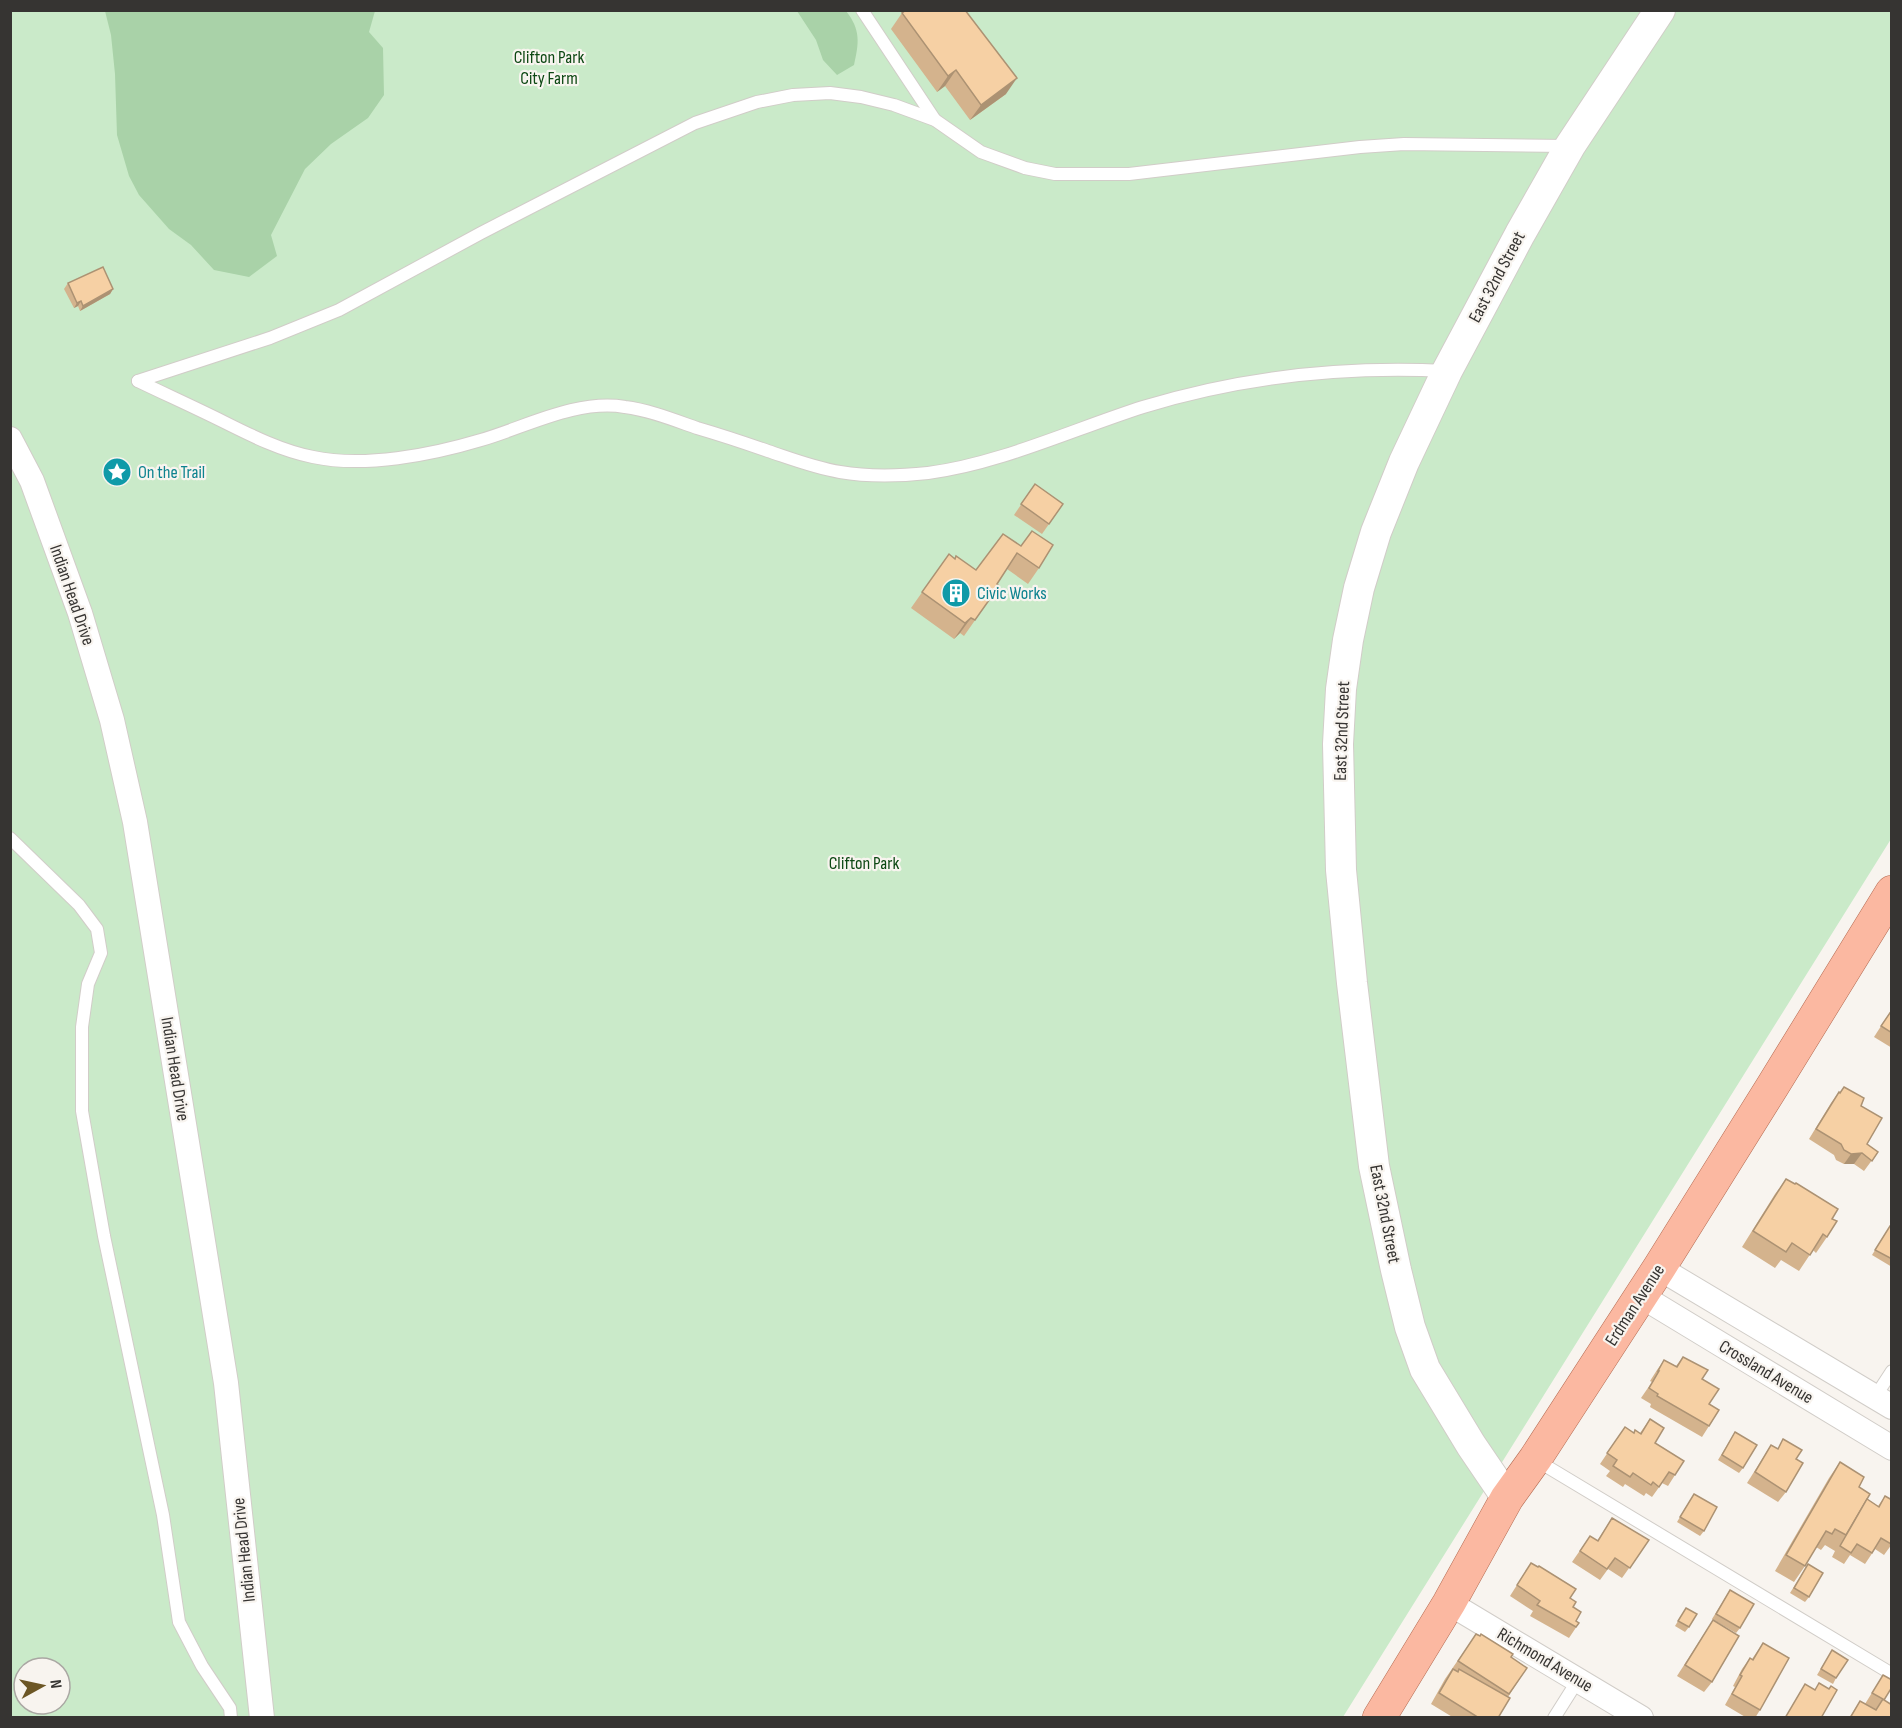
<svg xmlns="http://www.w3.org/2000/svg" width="1902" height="1728" font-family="'Sofia Sans Condensed',sans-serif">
<rect width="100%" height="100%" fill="#f8f4ef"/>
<!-- green -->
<path fill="#caeac9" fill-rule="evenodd" d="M11 11H1891V839L1343 1717 11 1718ZM24 1668H60V1704H24Z"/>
<!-- forest -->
<g fill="#a9d2a8">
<path d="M105 11H375L369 32 383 48 384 95 368 118 331 144 305 169 271 235 277 256 249 277 214 270 191 245 169 229 139 195 129 176 117 135 115 74 111 35Z"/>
<path d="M797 11H846C861 30 859 43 854 65L837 75 823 60 816 40Z"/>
</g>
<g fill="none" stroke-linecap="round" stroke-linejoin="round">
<!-- service casing -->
<g stroke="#d1cdc8" stroke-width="14">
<g id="service">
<path d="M862 10 935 120"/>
<path d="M138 381 270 338 339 310 481 233 695 123 757 102 793 95 830 93 861 97 894 105 935 120 981 152 1025 168 1055 174H1129L1360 147 1404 144 1567 146"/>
<path d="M138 381C167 395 196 408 224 422 252 436 282 451 313 457 364 468 431 455 481 440 526 427 576 399 625 407 649 410 674 420 697 428 721 435 745 443 768 451 792 459 815 468 840 472 869 477 900 476 928 473 999 464 1074 429 1143 407 1241 377 1344 366 1446 371"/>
<path d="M10 838 79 905 97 929 101 953 88 984 82 1027V1111L104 1236 163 1515 179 1622 202 1666 230 1708 231 1718"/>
<path d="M1875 1397 1892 1371"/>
<path d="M1536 1460 1892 1674"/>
<path d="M1554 1718 1578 1680"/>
</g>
</g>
<!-- minor casing -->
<g stroke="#d1cdc8" stroke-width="26">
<g id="minor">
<path d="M10 439 32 481 80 613 112 720 135 822 226 1383 262 1718"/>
<path d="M1659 1268 1892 1407"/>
<path d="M1641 1296 1892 1448"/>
<path d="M1449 1603 1641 1718"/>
</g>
</g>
<!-- tertiary casing -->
<g stroke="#d1cdc8" stroke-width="32">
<path id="tertiary" d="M1507 1498 1471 1445 1425 1369 1410 1327 1396 1270 1374 1166 1352 983 1341 870 1338 744 1341 689 1348 640 1359 588 1376 532 1404 462 1447 371 1520 234 1570 146 1660 10"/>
</g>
<!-- primary casing -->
<g stroke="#b46b52" stroke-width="34">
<path id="primary" d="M1379 1718 1449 1603 1507 1498 1535 1459 1659 1268 1772 1087 1892 892"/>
</g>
<!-- service -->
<use href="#service" stroke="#fff" stroke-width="12"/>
<!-- minor -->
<use href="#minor" stroke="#fff" stroke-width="24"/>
<!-- tertiary -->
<use href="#tertiary" stroke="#fff" stroke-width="30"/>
<!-- primary -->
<use href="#primary" stroke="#fbb8a1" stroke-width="33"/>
</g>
<!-- wall -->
<g fill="#d4b38d">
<path d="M902 13 1006 94 970 120 945 86 937 92 891 29Z"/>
<path d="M68 283 113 289 110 294 80 311 78 306 74 308 64 289Z"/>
<path d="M1035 484 1063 504 1042 534 1014 515Z"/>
<path d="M1032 531 1039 568 1028 584 1007 569 997 584 999 586 964 636 960 633 954 639 911 608 949 554 955 559 976 570 1021 546Z"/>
<path d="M1892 1009V1048L1874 1037Z"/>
<path d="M1844 1087 1861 1106 1867 1144 1878 1152 1864 1171 1854 1164H1844L1836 1160 1834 1155 1809 1139 1831 1103 1839 1092 1840 1093Z"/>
<path d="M1786 1179 1832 1219 1827 1237 1816 1253 1813 1250 1799 1271 1781 1260 1775 1268 1742 1247 1775 1194Z"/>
<path d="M1890 1226 1892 1227V1267L1872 1255Z"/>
<path d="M1683 1357 1702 1379 1709 1404V1426L1702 1437 1650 1407 1651 1404 1641 1398 1652 1382 1650 1381 1657 1370 1664 1360 1676 1366Z"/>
<path d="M1650 1419 1655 1443 1675 1475 1668 1486 1662 1483 1652 1497 1646 1493 1644 1496 1625 1484 1623 1487 1606 1476 1610 1471 1600 1464 1625 1427 1634 1433H1640Z"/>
<path d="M1735 1432 1743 1468 1739 1473 1718 1460Z"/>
<path d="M1771 1445 1796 1459 1786 1492 1778 1502 1747 1483Z"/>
<path d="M1840 1462 1867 1499 1878 1506 1885 1496 1892 1544 1884 1555 1875 1549 1865 1564 1850 1555 1844 1564 1832 1557 1835 1551 1825 1545 1821 1550 1816 1547 1805 1566 1794 1582 1775 1571 1829 1478Z"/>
<path d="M1694 1494 1704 1531 1700 1536 1677 1522Z"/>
<path d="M1612 1518 1649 1540 1622 1578 1608 1569 1600 1580 1572 1562 1590 1536 1597 1541Z"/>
<path d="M1531 1563 1570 1598 1576 1621 1579 1623 1569 1638 1530 1616 1533 1611 1510 1596Z"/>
<path d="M1808 1564 1809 1597 1805 1602 1790 1593Z"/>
<path d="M1730 1590 1740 1628 1736 1633 1712 1619Z"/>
<path d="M1686 1608 1689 1627 1685 1632 1675 1626Z"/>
<path d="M1713 1620 1712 1682 1704 1692 1677 1676Z"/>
<path d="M1476 1634 1527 1668 1508 1697 1498 1718H1454L1431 1704 1445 1679Z"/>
<path d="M1763 1643 1760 1710 1755 1718H1747L1725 1705 1735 1687 1733 1686 1742 1669 1750 1658 1752 1659Z"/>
<path d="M1832 1650 1836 1678 1833 1684 1817 1675Z"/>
<path d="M1883 1675 1884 1700 1892 1718H1849L1860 1701 1865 1704Z"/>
</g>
<!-- shaded-wall -->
<g fill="#ac9273">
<path d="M956 70 945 86 937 92 948 76Z"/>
<path d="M1017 78 1006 94 970 120 981 105Z"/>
<path d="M113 289 110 294 80 311 83 306Z"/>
<path d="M81 301 78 306 74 308 77 303Z"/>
<path d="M971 618 960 633 954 639 965 623Z"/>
<path d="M1862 1153 1854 1164H1844L1851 1154Z"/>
</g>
<!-- building -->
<g fill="#f6d0a4" stroke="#ac9273" stroke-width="1.5">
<path d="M906 10H965L1017 78 981 105 956 70 948 76 902 13Z"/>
<path d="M103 267 113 289 83 306 81 301 77 303 68 283Z"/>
<path d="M1035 484 1063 504 1049 524 1021 504Z"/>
<path d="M1032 531 1053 545 1039 568 1017 553 997 584 999 586 975 620 971 618 965 623 922 592 949 554 955 559 956 556 976 570 1003 534 1021 546Z"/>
<path d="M1892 1010V1033L1881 1026Z"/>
<path d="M1844 1087 1864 1098 1861 1106 1882 1118 1867 1144 1878 1152 1872 1161 1862 1153 1851 1154 1844 1150 1841 1144 1816 1129 1839 1092 1840 1093Z"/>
<path d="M1786 1179 1795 1184 1796 1183 1838 1209 1832 1219 1837 1221 1827 1237 1823 1234 1810 1255 1792 1243 1786 1252 1753 1231Z"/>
<path d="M1890 1226 1892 1227V1259L1875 1250Z"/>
<path d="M1683 1357 1708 1370 1702 1379 1719 1389 1709 1404 1719 1410 1709 1426 1657 1396 1658 1394 1649 1388 1659 1371H1658L1664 1360 1677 1367Z"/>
<path d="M1650 1419 1664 1428 1655 1443 1684 1461 1675 1475 1669 1472 1659 1487 1653 1482 1651 1485 1633 1473 1630 1477 1613 1466 1617 1460 1607 1453 1625 1427 1634 1433 1635 1430 1641 1434Z"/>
<path d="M1735 1432 1757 1445 1743 1468 1722 1455Z"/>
<path d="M1783 1439 1802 1450 1796 1459 1803 1463 1786 1492 1755 1472 1771 1445 1778 1449Z"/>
<path d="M1840 1462 1864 1477 1859 1487 1870 1494 1846 1535 1835 1529 1832 1534 1826 1531 1805 1566 1786 1555Z"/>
<path d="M1694 1494 1717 1507 1704 1531 1680 1517Z"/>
<path d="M1885 1496 1892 1500 1891 1544 1881 1538 1872 1553 1857 1544 1851 1553 1840 1546 1867 1499 1879 1507Z"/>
<path d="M1612 1518 1649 1540 1630 1568 1615 1558 1607 1569 1580 1551 1590 1536 1598 1541Z"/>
<path d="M1531 1563 1538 1567 1539 1566 1576 1589 1570 1598 1576 1602 1573 1607 1581 1612 1576 1621 1579 1623 1576 1627 1537 1605 1540 1601 1517 1585Z"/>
<path d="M1808 1564 1823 1573 1809 1597 1794 1588Z"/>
<path d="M1730 1590 1754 1604 1740 1628 1716 1614Z"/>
<path d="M1686 1608 1697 1614 1689 1627 1678 1621Z"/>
<path d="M1713 1620 1739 1636 1712 1682 1685 1665Z"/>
<path d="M1476 1634 1480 1636 1481 1634 1513 1654 1511 1657 1527 1668 1509 1694 1458 1661Z"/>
<path d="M1763 1643 1789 1658 1760 1710 1732 1694 1742 1676 1740 1675 1750 1658 1753 1660Z"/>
<path d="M1832 1650 1848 1660 1836 1678 1821 1669Z"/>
<path d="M1453 1669 1458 1672 1459 1669 1510 1698 1498 1718H1479L1439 1693Z"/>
<path d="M1883 1675 1892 1680V1687L1884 1700 1892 1705V1718H1850L1860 1701 1876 1710 1883 1699 1872 1693Z"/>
<path d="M1819 1683 1829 1689 1831 1686 1837 1690 1821 1718H1785L1805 1684 1815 1690Z"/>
</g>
<!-- icons -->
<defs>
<g id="sight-disc" transform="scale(1.5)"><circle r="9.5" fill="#0f9aa8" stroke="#f8f4ef"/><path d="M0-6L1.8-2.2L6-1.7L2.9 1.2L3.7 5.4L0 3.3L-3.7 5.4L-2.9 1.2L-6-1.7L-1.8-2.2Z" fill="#fff"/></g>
<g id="building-disc" transform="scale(1.5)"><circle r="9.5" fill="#0f9aa8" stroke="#f8f4ef"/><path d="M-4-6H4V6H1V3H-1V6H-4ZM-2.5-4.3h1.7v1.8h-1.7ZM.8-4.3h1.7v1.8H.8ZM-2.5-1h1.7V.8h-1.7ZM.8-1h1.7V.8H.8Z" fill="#fff"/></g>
</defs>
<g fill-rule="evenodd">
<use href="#sight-disc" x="117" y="472"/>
<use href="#building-disc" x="956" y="593"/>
</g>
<g text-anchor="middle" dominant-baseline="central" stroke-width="4.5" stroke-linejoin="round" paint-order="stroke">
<!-- park labels -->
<g font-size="18" fill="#0d4813" stroke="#f8f4ef">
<text x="549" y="57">Clifton Park<tspan x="549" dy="21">City Farm</tspan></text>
<text x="864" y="863">Clifton Park</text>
</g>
<!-- street labels -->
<g font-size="18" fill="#363432" stroke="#f8f4ef">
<text transform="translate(1497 277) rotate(-62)">East 32nd Street</text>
<text transform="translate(72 595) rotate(71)">Indian Head Drive</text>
<text transform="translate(1342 731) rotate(-88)">East 32nd Street</text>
<text transform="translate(175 1069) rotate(81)">Indian Head Drive</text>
<text transform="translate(1385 1214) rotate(79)">East 32nd Street</text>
<text transform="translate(1635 1305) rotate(-57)">Erdman Avenue</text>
<text transform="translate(1766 1372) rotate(31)">Crossland Avenue</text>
<text transform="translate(244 1550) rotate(-96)">Indian Head Drive</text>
<text transform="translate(1545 1660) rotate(31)">Richmond Avenue</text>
</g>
<!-- culture labels -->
<g font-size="18" fill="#0d838f" stroke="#f8f4ef" text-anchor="start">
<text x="138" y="472">On the Trail</text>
<text x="977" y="593">Civic Works</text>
</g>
</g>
<!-- border -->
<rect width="1902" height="1728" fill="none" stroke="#363432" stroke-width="24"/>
<!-- north arrow -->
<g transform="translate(42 1686) rotate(82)"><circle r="28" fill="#f8f4ef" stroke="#aaa7a3" stroke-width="1.5"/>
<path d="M0-4.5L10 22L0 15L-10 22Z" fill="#6c5625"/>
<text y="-9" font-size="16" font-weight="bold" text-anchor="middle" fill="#363432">N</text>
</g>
</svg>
